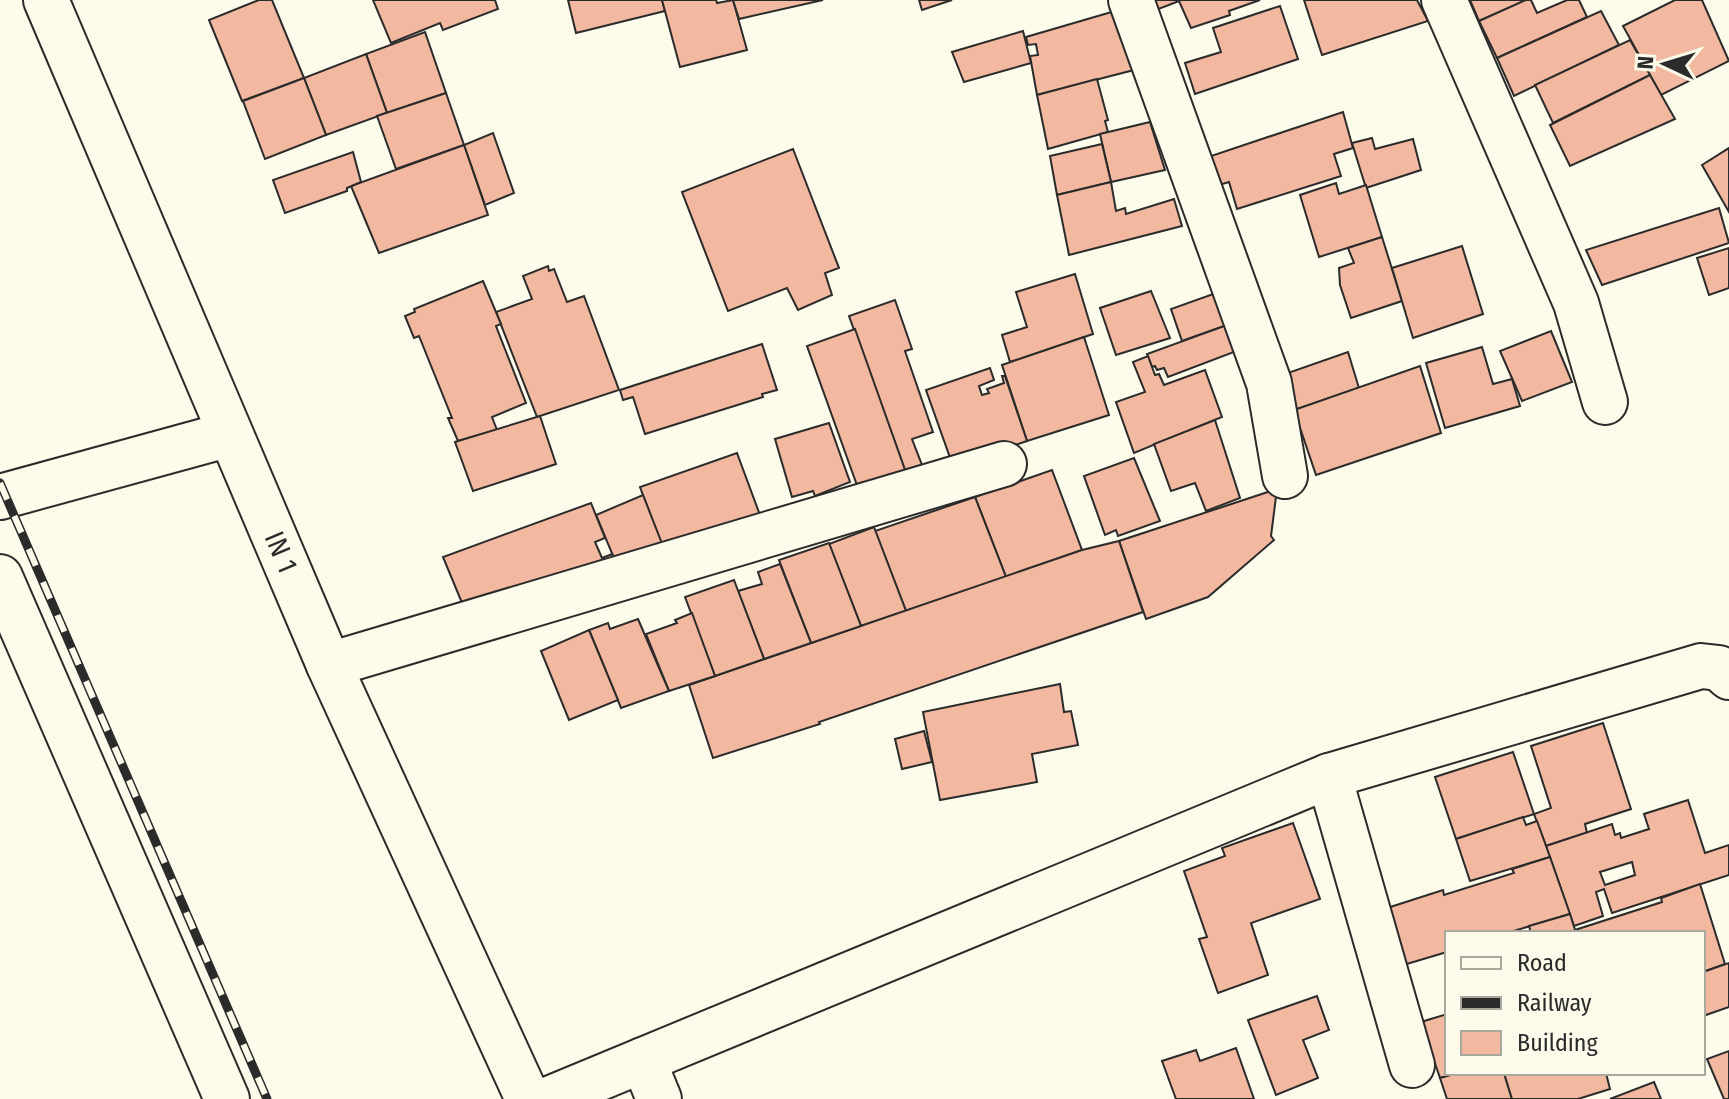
<svg xmlns="http://www.w3.org/2000/svg" width="1729" height="1099" font-family="'Fira Sans Condensed',sans-serif">
<rect width="100%" height="100%" fill="#fdfbea"/>
<!-- building -->
<g fill="#f2b8a0" stroke="#2b2b2b" stroke-width="2" fill-rule="evenodd">
<path d="M259 0H272L304 78 242 101 209 20Z"/>
<path d="M373 0H495L498 9 443 30 440 23 391 43Z"/>
<path d="M568 0H662L665 11 576 33Z"/>
<path d="M662 0H716L717 3 733 0 747 50 680 67Z"/>
<path d="M733 0H823L739 19Z"/>
<path d="M919 0H952L922 10Z"/>
<path d="M1153 0H1260L1229 11 1230 15 1191 28 1179 1 1156 10Z"/>
<path d="M1304 0H1417L1428 21 1322 55Z"/>
<path d="M1470 0H1522V2L1479 21Z"/>
<path d="M1526 0H1531L1537 13 1567 0H1579L1587 17 1497 58 1479 21Z"/>
<path d="M1675 0H1702L1729 61 1661 95 1623 26Z"/>
<path d="M1280 6 1298 59 1195 94 1185 63 1221 52 1213 28Z"/>
<path d="M1115 11 1134 70 1037 95 1030 56 1038 55 1036 44 1028 45 1026 37Z"/>
<path d="M1601 11 1619 45 1514 96 1497 58Z"/>
<path d="M1023 31 1031 63 964 82 952 52Z"/>
<path d="M425 32 446 93 387 113 366 54Z"/>
<path d="M1630 40 1650 75 1553 123 1535 85Z"/>
<path d="M366 54 387 113 326 135 304 78Z"/>
<path d="M1650 75 1675 119 1570 166 1550 125Z"/>
<path d="M304 78 326 135 265 159 243 101Z"/>
<path d="M1097 79 1108 120 1105 121 1108 132 1048 149 1037 95Z"/>
<path d="M446 93 464 145 396 169 377 116Z"/>
<path d="M1343 112 1353 148 1334 154 1341 176 1237 209 1229 182 1219 185 1208 157Z"/>
<path d="M1150 122 1165 170 1111 182 1100 134Z"/>
<path d="M493 133 514 193 485 205 464 145Z"/>
<path d="M1372 138 1375 149 1413 139 1421 170 1366 188 1352 143Z"/>
<path d="M1102 144 1111 182 1057 195 1050 156Z"/>
<path d="M464 145 488 215 379 253 351 186Z"/>
<path d="M1729 148V212L1702 165Z"/>
<path d="M793 149 839 268 825 273 832 295 798 310 787 288 728 311 682 192Z"/>
<path d="M353 152 361 182 347 188V191L285 213 273 180Z"/>
<path d="M1111 182 1116 211 1125 208 1126 214 1174 199 1182 226 1069 255 1057 195Z"/>
<path d="M1336 183 1339 194 1366 185 1382 237 1319 257 1300 195Z"/>
<path d="M1719 208 1729 243 1602 285 1586 250Z"/>
<path d="M1382 237 1402 301 1351 318 1340 285 1339 268 1354 263 1348 248Z"/>
<path d="M1462 246 1483 314 1413 338 1392 268Z"/>
<path d="M1729 248V288L1709 295 1697 258Z"/>
<path d="M548 266 549 271 554 269 567 302 584 296 619 390 537 417 496 312 532 299 523 276Z"/>
<path d="M1075 274 1093 334 1010 362 1002 335 1027 327 1016 292Z"/>
<path d="M483 281 501 324 496 326 526 403 492 417 497 430 458 441 448 418H452L419 336 414 338 405 316 415 312 414 309Z"/>
<path d="M1151 291 1170 338 1116 355 1100 308Z"/>
<path d="M1216 293 1227 325 1182 341 1171 309Z"/>
<path d="M895 300 912 349 905 351 933 432 912 439 927 478 910 484 849 316Z"/>
<path d="M1227 325 1234 352 1168 377 1164 368 1157 370 1155 366 1152 367 1147 354Z"/>
<path d="M855 329 910 484 863 502 807 346Z"/>
<path d="M1551 331 1572 382 1522 401 1500 351Z"/>
<path d="M1084 337 1109 415 1027 441 1002 365Z"/>
<path d="M762 344 777 390 762 394 763 397 645 434 633 397 623 400 620 390Z"/>
<path d="M1482 347 1493 384 1512 379 1520 406 1445 428 1426 363Z"/>
<path d="M1348 352 1359 388 1294 410 1282 375Z"/>
<path d="M1148 356 1155 375 1159 374 1164 385 1205 370 1222 417 1134 453 1116 402 1145 392 1133 362Z"/>
<path d="M1420 366 1441 433 1316 475 1294 410Z"/>
<path d="M990 368 994 380 979 386 982 395 989 393 987 389 1004 383 1002 376H1005L1027 441 953 466 926 390Z"/>
<path d="M540 416 556 464 473 491 455 442Z"/>
<path d="M1215 420 1240 498 1206 511 1195 483 1171 491 1154 444Z"/>
<path d="M829 423 850 482 815 496 813 491 792 497 775 439Z"/>
<path d="M737 453 767 534 671 570 640 487Z"/>
<path d="M1134 458 1160 521 1118 536 1116 530 1105 535 1084 476Z"/>
<path d="M1052 470 1082 550 1006 577 975 497Z"/>
<path d="M1277 489 1271 536 1274 540 1208 597 1146 619 1119 541Z"/>
<path d="M643 495 668 559 616 563 596 515Z"/>
<path d="M975 497 1006 577 906 611 875 531Z"/>
<path d="M591 503 605 538 595 542 602 558 612 554 624 582 474 632 443 557Z"/>
<path d="M874 527 906 611 861 626 829 544Z"/>
<path d="M1119 541 1143 612 819 722 820 724 713 758 689 685 1082 550Z"/>
<path d="M829 543 861 626 811 643 779 560Z"/>
<path d="M780 564 811 643 764 659 738 591 762 584 758 572Z"/>
<path d="M734 580 764 659 715 676 685 597Z"/>
<path d="M692 613 715 676 669 691 646 634 677 623 675 620Z"/>
<path d="M638 619 669 691 621 708 589 630 608 623 610 629Z"/>
<path d="M589 630 618 700 569 720 541 651Z"/>
<path d="M1060 684 1064 712 1071 711 1078 745 1032 754 1037 782 940 800 923 712Z"/>
<path d="M1603 723 1631 809 1585 824 1587 833 1546 846 1534 814 1551 808 1531 746Z"/>
<path d="M924 731 932 762 902 769 895 739Z"/>
<path d="M1513 752 1534 814 1456 839 1435 777Z"/>
<path d="M1688 800 1705 853 1729 845V875L1612 913 1604 889 1596 892 1603 916 1574 926 1546 846 1612 824 1615 835 1620 833 1621 838 1649 829 1644 814ZM1632 862 1635 875 1605 885 1600 872Z"/>
<path d="M1523 817 1526 825 1537 821 1550 857 1470 881 1456 839Z"/>
<path d="M1293 823 1320 899 1251 923 1268 975 1218 993 1199 939 1207 937 1184 871 1225 856 1222 848Z"/>
<path d="M1550 857 1570 914 1507 933H1447V952L1400 966 1381 910 1443 890 1444 895 1514 873 1512 869Z"/>
<path d="M1700 884 1725 964 1703 972V933H1576L1575 930 1662 902 1661 898Z"/>
<path d="M1570 914 1576 933H1531L1529 926Z"/>
<path d="M1729 963V1007L1703 1016V972Z"/>
<path d="M1317 996 1329 1030 1303 1040 1318 1078 1276 1095 1248 1020Z"/>
<path d="M1447 1014V1073H1458L1440 1078 1421 1022Z"/>
<path d="M1236 1048 1254 1099H1176L1162 1061 1196 1050 1200 1061Z"/>
<path d="M1729 1051V1099H1724L1707 1059Z"/>
<path d="M1458 1073H1504L1512 1099H1447L1440 1078Z"/>
<path d="M1504 1073H1606L1610 1089 1578 1099H1512Z"/>
<path d="M1654 1082 1661 1099H1610Z"/>
</g>
<g fill="none" stroke-linecap="round" stroke-linejoin="round">
<!-- minor casing -->
<g stroke="#2b2b2b" stroke-width="48">
<g id="minor">
<path d="M1131 0 1269 383 1285 476"/>
<path d="M1444 0 1576 303 1605 402"/>
<path d="M0 497 230 434"/>
<path d="M0 577 227 1099"/>
<path d="M329 665 1004 464"/>
<path d="M1329 776 1412 1065"/>
<path d="M643 1060 659 1099"/>
<path d="M549 1099 1329 776 1701 666 1719 668 1729 677"/>
</g>
</g>
<!-- tertiary casing -->
<g stroke="#2b2b2b" stroke-width="48">
<path id="tertiary" d="M46 0 329 665 528 1099"/>
</g>
<!-- minor -->
<use href="#minor" stroke="#fdfbea" stroke-width="44"/>
<!-- tertiary -->
<use href="#tertiary" stroke="#fdfbea" stroke-width="44"/>
<!-- rail casing -->
<g stroke="#2b2b2b" stroke-width="9">
<path id="rail" d="M0 483 267 1099"/>
</g>
<!-- rail -->
<use href="#rail" stroke="#fdfbea" stroke-width="6" stroke-dasharray="18" stroke-linecap="butt"/>
</g>
<g text-anchor="middle" dominant-baseline="central" stroke-width="6" stroke-linejoin="round" paint-order="stroke">
<!-- street labels -->
<g font-size="28" fill="#2b2b2b" stroke="#fdfbea">
<text transform="translate(281 552) rotate(67)">IN 1</text>
</g>
</g>
<!-- legend -->
<rect x="1445" y="931" width="260" height="144" fill="#fdfbea" stroke="#a9a89e" stroke-width="2"/>
<rect x="1461" y="957" width="40" height="12" fill="#fdfbea" stroke="#a9a89e" stroke-width="2"/>
<text x="1517" y="971" font-size="24" fill="#2b2b2b">Road</text>
<rect x="1461" y="997" width="40" height="12" fill="#2b2b2b" stroke="#a9a89e" stroke-width="2"/>
<text x="1517" y="1011" font-size="24" fill="#2b2b2b">Railway</text>
<rect x="1461" y="1031" width="40" height="24" fill="#f2b8a0" stroke="#a9a89e" stroke-width="2"/>
<text x="1517" y="1051" font-size="24" fill="#2b2b2b">Building</text>
<!-- north arrow -->
<g transform="translate(1665 64) rotate(274)" stroke="#fdfbea" stroke-width="6" paint-order="stroke">
<path d="M0-6L14 30L0 20L-14 30Z" fill="#2b2b2b"/>
<text y="-12" font-size="22" font-weight="bold" text-anchor="middle" fill="#2b2b2b">N</text>
</g>
</svg>
